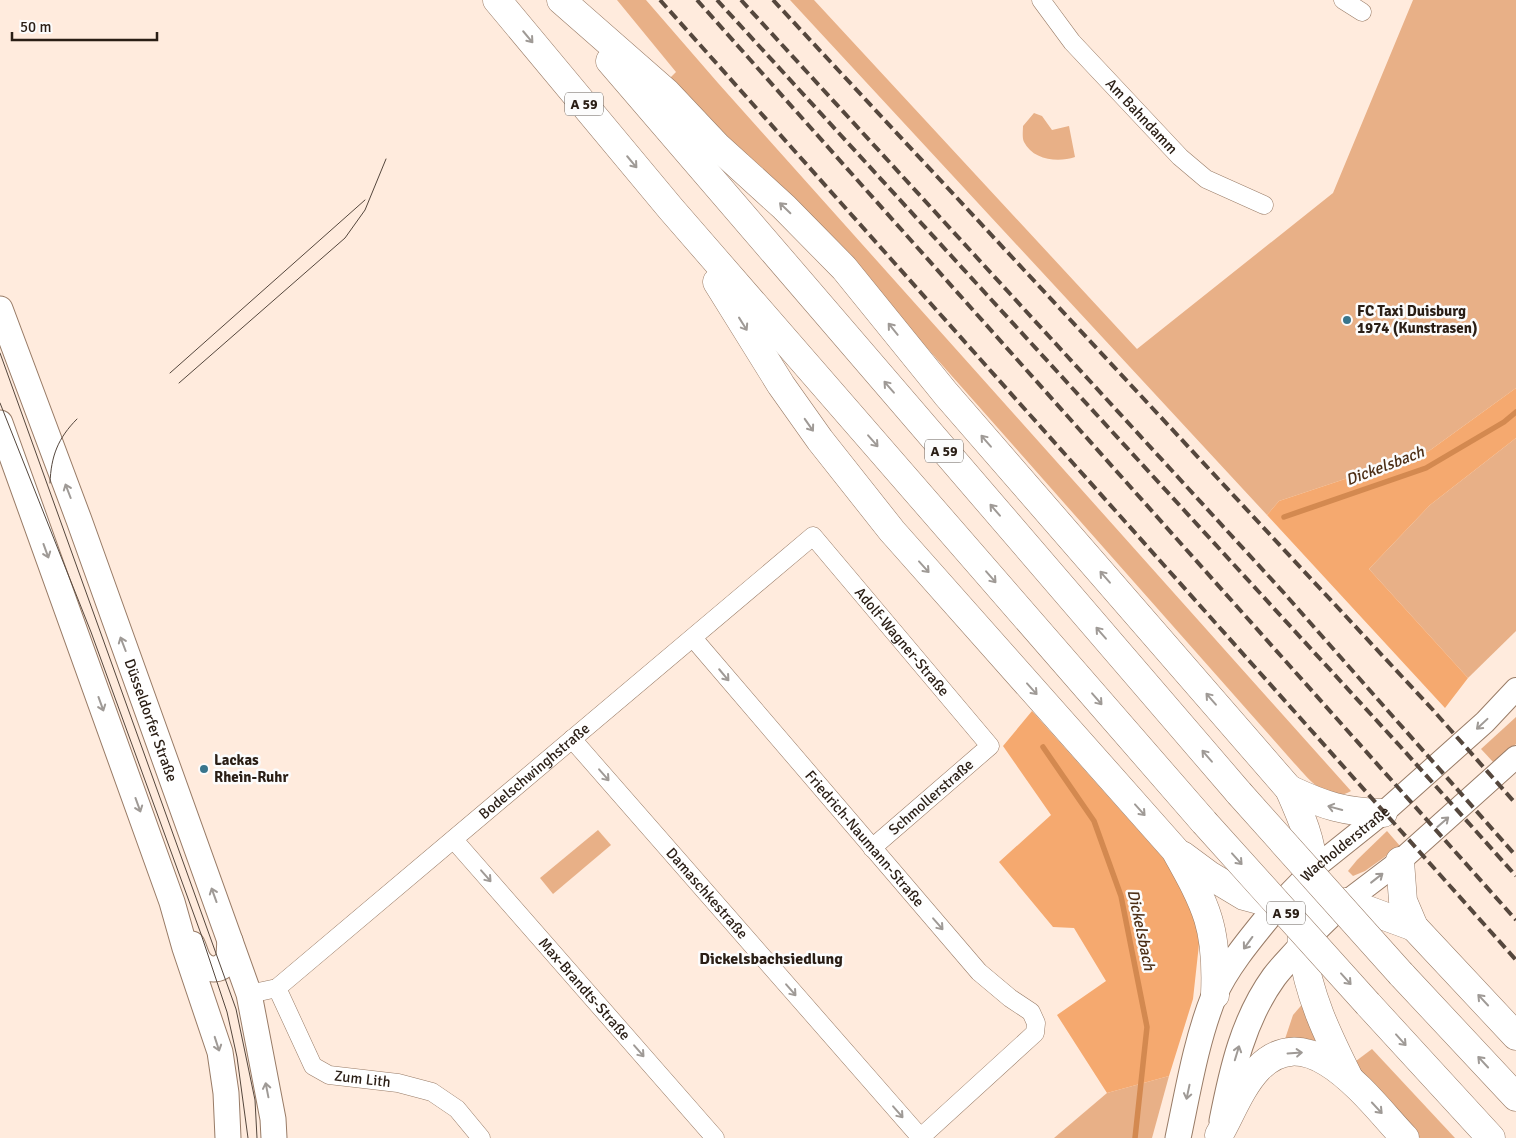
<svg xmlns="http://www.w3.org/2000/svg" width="1516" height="1138" font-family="Signika,sans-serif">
<rect width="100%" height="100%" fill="#ffebdd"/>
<!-- green -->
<g fill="#e8b087">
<path d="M617 0H646L718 83 1351 791C1328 805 1308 778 1294 763L851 262 668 80 676 72Z"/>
<path d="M790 0H814L1137 349 1333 193 1413 0H1516V388L1429 451 1279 501 1267 515Z"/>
<path d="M1034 113 1042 116 1052 130 1069 126 1075 157C1058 163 1033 160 1024 142 1022 138 1023 130 1023 126Z"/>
<path d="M1516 438V631L1468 678 1369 569 1430 505Z"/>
<path d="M1516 717V744L1495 764 1481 749Z"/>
<path d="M598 830 611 845 553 894 540 878Z"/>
<path d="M1387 831 1400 846 1365 871 1353 876 1348 871 1357 860Z"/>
<path d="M1306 1000 1324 1052 1283 1045 1293 1015Z"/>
<path d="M1372 1049 1455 1138H1420L1352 1064Z"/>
<path d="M1169 1076 1152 1138H1054L1107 1093Z"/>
</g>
<!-- forest -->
<g fill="#f5a96f">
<path d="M1516 388V438L1430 505 1369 569 1468 678 1445 708 1267 515 1279 501 1429 451Z"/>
<path d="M1032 711 1180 877 1200 935 1193 999 1169 1076 1107 1093 1057 1015 1106 981 1074 928 1053 927 999 862 1051 815 1003 746Z"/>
</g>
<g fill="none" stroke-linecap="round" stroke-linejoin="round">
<!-- stream -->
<g stroke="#d38950" stroke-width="5.5">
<path d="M1284 517 1426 468 1504 422 1516 412"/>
<path d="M1043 747 1094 821 1121 896 1147 1027 1135 1138"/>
</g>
<!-- minor casing -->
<g stroke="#987b66" stroke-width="19">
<g id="minor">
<path id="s1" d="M1041 0 1072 42 1180 157 1206 179 1264 205"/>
<path d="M1343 0 1362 12"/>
<path id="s2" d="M693 638 979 972 1010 998 1031 1012 1036 1023 1035 1033 920 1138"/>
<path id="s3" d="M572 739 921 1138"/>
<path id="s4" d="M454 840 715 1138"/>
<path id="s5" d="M277 988 313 1066 329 1075 398 1083 432 1092 457 1109 481 1138"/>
<path id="s6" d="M249 994 277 988 813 536 990 746 872 848"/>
</g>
</g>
<!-- tertiary casing -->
<g stroke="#987b66" stroke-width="24">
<g id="tertiary">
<path id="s7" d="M1278 905 1313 869 1383 813 1485 722 1516 689"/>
<path d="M1302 945 1346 902 1400 861 1516 757"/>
</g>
</g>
<!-- secondary casing -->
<g stroke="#987b66" stroke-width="27">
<g id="secondary">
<path id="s8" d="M0 309 79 520 249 994 273 1119 274 1138"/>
<path d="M0 423 172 902 185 948 220 1052 226 1093 228 1138"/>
<path d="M192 944C195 950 196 957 200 962 207 971 220 972 227 961 230 956 229 947 230 941"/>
<path d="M1222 1121C1232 1070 1243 1020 1274 977 1282 966 1293 956 1302 945"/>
<path d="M1178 1138C1188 1091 1196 1041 1214 996 1227 965 1257 931 1278 905"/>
</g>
</g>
<!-- motorway casing -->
<g stroke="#987b66" stroke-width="29">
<g id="motorway">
<path d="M497 0 671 209 1204 822"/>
<path d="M561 0 667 93 717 146 784 207 844 268 946 394 1289 789C1300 814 1312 840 1313 868 1313 891 1299 922 1302 947 1308 995 1328 1036 1349 1078"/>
<path d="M610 61 1239 793"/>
<path d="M717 282 781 385 820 440 892 531 1175 850C1207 907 1218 928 1215 995"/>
<path d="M1289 789C1325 806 1344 812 1383 813"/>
<path d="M1182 855 1209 875 1244 896 1278 905 1346 902 1414 927"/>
<path d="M1400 861 1403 901 1414 927 1516 1036"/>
<path d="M1401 974 1516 1097"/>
<path d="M1368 1004 1491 1138"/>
<path d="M1219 1135C1231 1114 1241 1087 1258 1069 1310 1014 1372 1104 1405 1138"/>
</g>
</g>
<!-- minor -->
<use href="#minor" stroke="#fff" stroke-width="18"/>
<!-- tertiary -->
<use href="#tertiary" stroke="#fff" stroke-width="22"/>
<!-- secondary -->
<use href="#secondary" stroke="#fff" stroke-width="25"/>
<!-- motorway -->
<use href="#motorway" stroke="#fff" stroke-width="28"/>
<!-- tram -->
<g stroke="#55473d" stroke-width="1">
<path d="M0 353 236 1009 255 1100 257 1138"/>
<path d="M170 373 365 200"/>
<path d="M179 383 345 238 365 210 386 159"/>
<path d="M0 403 91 632 201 934 227 1012 237 1057 248 1138"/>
<path d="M50 483C51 456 58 438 77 419"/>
</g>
<!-- rail -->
<g stroke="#55473d" stroke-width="4" stroke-dasharray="10 5" stroke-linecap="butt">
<path d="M660 0 1516 960"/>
<path d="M697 0 1516 920"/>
<path d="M717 0 1399 745 1516 876"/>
<path d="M741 0 1284 593 1516 856"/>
<path d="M773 0 1433 710 1516 804"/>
</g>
<!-- motorway-bridge casing -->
<g stroke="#987b66" stroke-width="29" stroke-linecap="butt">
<g id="motorway-bridge">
<path d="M1239 793 1401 974"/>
<path d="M1204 822 1368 1004"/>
</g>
</g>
<!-- motorway-bridge -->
<use href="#motorway-bridge" stroke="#fff" stroke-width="28"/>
</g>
<!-- one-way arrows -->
<defs><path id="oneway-shaft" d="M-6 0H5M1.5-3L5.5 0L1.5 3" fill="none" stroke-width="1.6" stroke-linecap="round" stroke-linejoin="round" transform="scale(1.25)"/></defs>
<g stroke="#9f9a96">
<use href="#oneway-shaft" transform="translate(528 37) rotate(50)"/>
<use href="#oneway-shaft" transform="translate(632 162) rotate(50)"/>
<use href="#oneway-shaft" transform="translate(785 208) rotate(-136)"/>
<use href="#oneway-shaft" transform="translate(743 324) rotate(58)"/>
<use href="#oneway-shaft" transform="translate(893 329) rotate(-129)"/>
<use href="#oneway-shaft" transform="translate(889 387) rotate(-131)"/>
<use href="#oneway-shaft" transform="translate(809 425) rotate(55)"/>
<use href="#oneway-shaft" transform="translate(873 441) rotate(49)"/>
<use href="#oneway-shaft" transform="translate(986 441) rotate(-131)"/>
<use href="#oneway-shaft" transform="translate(68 491) rotate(-111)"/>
<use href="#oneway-shaft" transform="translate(995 510) rotate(-131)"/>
<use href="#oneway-shaft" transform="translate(46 551) rotate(70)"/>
<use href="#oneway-shaft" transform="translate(924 567) rotate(48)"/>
<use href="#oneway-shaft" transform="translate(991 577) rotate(49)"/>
<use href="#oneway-shaft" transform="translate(1105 577) rotate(-131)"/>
<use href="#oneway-shaft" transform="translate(1101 633) rotate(-131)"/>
<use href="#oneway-shaft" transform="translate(123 644) rotate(-111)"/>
<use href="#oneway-shaft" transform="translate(724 675) rotate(50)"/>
<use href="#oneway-shaft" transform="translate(1032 689) rotate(48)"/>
<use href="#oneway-shaft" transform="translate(1097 699) rotate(49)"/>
<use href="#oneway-shaft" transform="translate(1211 699) rotate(-131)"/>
<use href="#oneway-shaft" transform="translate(101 704) rotate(70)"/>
<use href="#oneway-shaft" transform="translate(1482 724) rotate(137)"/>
<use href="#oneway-shaft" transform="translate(1207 756) rotate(-131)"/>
<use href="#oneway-shaft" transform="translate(604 775) rotate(49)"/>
<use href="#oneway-shaft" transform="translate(138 805) rotate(70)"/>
<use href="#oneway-shaft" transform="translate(1335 808) rotate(-165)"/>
<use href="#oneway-shaft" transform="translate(1140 810) rotate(48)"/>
<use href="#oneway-shaft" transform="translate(1443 822) rotate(-41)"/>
<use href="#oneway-shaft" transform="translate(1237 859) rotate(48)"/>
<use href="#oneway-shaft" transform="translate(486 876) rotate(49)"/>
<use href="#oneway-shaft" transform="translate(1377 878) rotate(-38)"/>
<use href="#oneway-shaft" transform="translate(214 895) rotate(-110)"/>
<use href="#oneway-shaft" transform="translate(938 924) rotate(49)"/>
<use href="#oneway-shaft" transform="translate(1248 943) rotate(126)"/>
<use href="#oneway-shaft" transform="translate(1346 979) rotate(48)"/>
<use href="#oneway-shaft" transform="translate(791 990) rotate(49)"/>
<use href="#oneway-shaft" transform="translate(1483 1000) rotate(-133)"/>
<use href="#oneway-shaft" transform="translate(1401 1040) rotate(48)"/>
<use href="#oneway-shaft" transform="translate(217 1044) rotate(72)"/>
<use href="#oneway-shaft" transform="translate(639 1051) rotate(49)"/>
<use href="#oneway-shaft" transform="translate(1237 1053) rotate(-73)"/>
<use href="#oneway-shaft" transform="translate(1295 1053) rotate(-4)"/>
<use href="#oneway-shaft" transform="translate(1483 1062) rotate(-133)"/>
<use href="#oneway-shaft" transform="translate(267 1090) rotate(-101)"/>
<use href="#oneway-shaft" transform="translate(1188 1092) rotate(102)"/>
<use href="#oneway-shaft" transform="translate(1377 1108) rotate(47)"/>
<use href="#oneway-shaft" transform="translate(898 1112) rotate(49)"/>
</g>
<!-- markers -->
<g fill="#39758c" stroke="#fcfcfc" stroke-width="2">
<circle cx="1347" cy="320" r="5"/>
<circle cx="204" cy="769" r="5"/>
</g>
<g text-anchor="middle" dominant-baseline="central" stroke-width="5" stroke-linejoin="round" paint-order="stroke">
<!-- shield labels -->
<g fill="#fcfcfc" stroke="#69615a" stroke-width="1">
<rect x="565" y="92.5" width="38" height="23" rx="4"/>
<rect x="925" y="439.5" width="38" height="23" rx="4"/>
<rect x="1267" y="901.5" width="38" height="23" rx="4"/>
</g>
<g font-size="14" font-weight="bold" fill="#2a1e15">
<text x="584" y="104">A 59</text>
<text x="944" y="451">A 59</text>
<text x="1286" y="913">A 59</text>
</g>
<!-- street labels -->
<g font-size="15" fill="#2a1e15" stroke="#fcfcfc">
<text stroke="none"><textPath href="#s1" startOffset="154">Am Bahndamm</textPath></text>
<text stroke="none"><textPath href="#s6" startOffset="868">Adolf-Wagner-Straße</textPath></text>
<text stroke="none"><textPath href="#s8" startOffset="438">Düsseldorfer Straße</textPath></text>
<text stroke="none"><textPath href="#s6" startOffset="365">Bodelschwinghstraße</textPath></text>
<text transform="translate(931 797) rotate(-41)">Schmollerstraße</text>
<text stroke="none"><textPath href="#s2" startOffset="264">Friedrich-Naumann-Straße</textPath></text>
<text stroke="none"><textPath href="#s7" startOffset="91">Wacholderstraße</textPath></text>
<text stroke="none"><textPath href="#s3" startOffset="205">Damaschkestraße</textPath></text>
<text stroke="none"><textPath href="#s4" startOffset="198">Max-Brandts-Straße</textPath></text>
<text stroke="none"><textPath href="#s5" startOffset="138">Zum Lith</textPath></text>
</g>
<!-- poi labels -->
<g font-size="15" font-weight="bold" fill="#2a1e15" stroke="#fcfcfc" text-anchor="start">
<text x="1357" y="311">FC Taxi Duisburg<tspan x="1357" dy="17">1974 (Kunstrasen)</tspan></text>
<text x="214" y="760">Lackas<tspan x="214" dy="17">Rhein-Ruhr</tspan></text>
</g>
<!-- water labels -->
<g font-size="16" font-style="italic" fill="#4c2e15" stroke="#fcfcfc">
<text transform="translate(1385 466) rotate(-21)">Dickelsbach</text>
<text transform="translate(1141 930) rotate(78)">Dickelsbach</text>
</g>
<!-- neighbourhood labels -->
<g font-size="16" font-weight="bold" fill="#2a1e15" stroke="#fcfcfc">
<text x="771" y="959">Dickelsbachsiedlung</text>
</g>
</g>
<!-- scale -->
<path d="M12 32v8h145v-8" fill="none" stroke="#2a1e15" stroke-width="2.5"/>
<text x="20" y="32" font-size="15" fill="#2a1e15" stroke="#fcfcfc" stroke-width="4" paint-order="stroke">50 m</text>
</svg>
